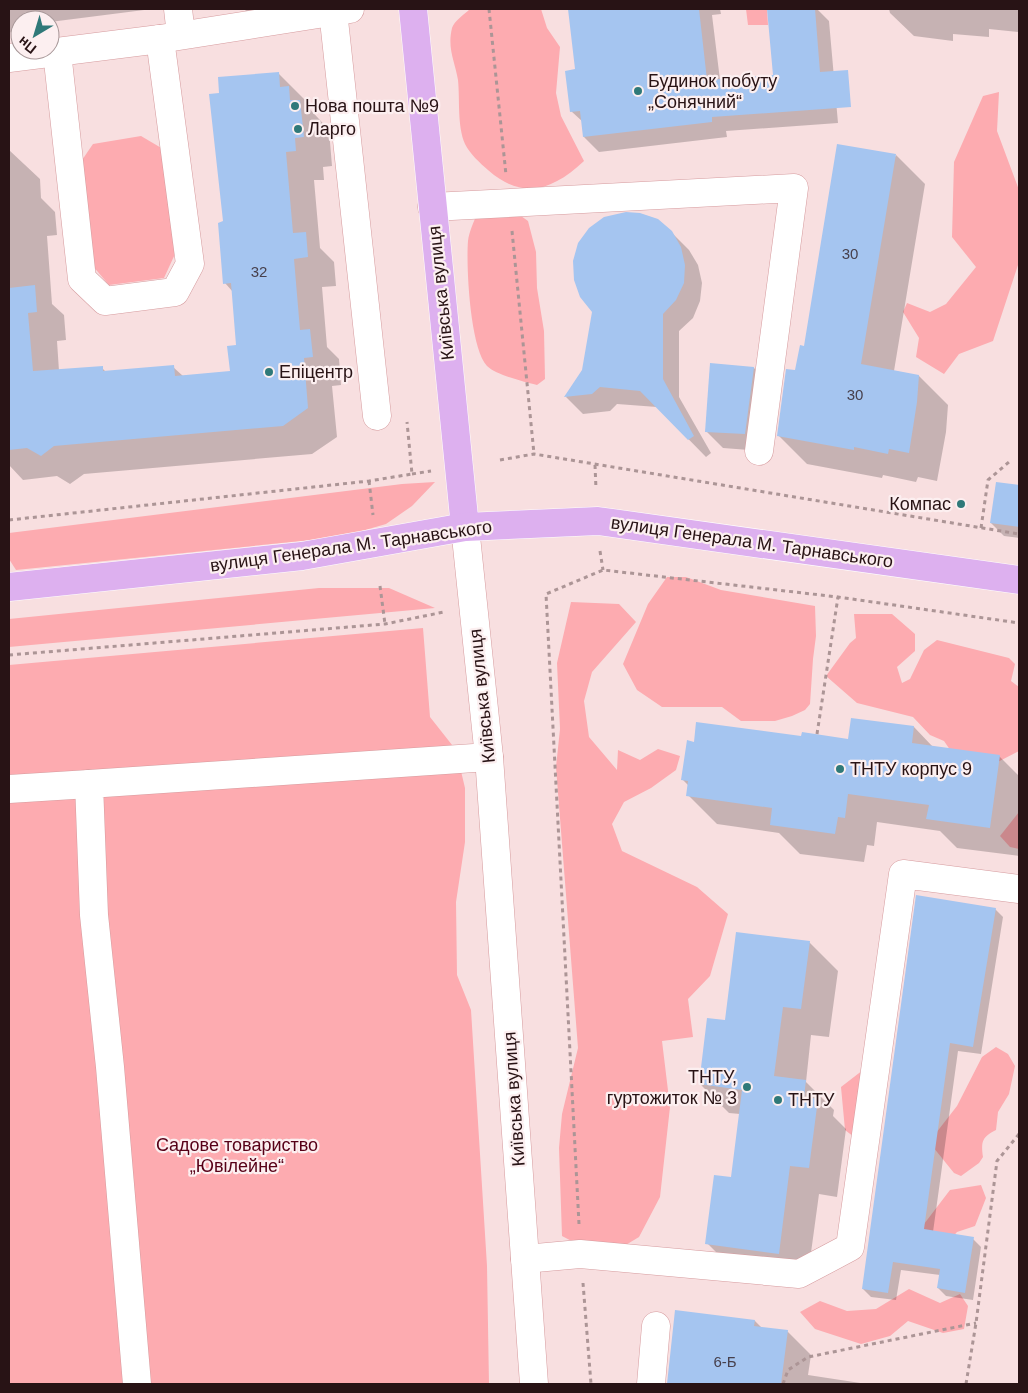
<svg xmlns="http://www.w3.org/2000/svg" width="1028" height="1393" font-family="Helvetica,sans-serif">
<rect width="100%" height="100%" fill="#f8dfe0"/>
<!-- green -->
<g fill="#fdabb0">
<path d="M470 9H541L547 28 560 47 556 93 561 116 584 161C553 190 523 201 488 170 480 163 470 154 465 144 457 126 460 100 458 80 455 61 447 49 452 28 454 21 465 14 470 9Z"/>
<path d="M746 9H767L768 25H748Z"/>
<path d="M999 92 997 131 1019 190V262L993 341 959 354 944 374 916 357 919 338 903 312 907 303 930 312 946 304 976 267 952 237 954 162 983 96Z"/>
<path d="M141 136 163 149 175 254 164 278 109 285 92 265 80 163 93 144Z"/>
<path d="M514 211 528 221 536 252 537 288 544 331 545 379 537 385C525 382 496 375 487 366 470 348 466 266 468 241 469 232 474 221 478 212Z"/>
<path d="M435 482 412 506 386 524 341 537 16 570 9 559V533L402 484Z"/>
<path d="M667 577H686L721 590 815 606 816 636 813 659 810 704 805 710 792 716 775 721H741L722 707H662L637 690 623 664 648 604Z"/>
<path d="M319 588H389L435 608 9 647V619Z"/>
<path d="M571 602 619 604 636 622 592 672 584 701 589 737 617 770 618 750 640 760 658 749 680 756 676 770 651 788 624 802 612 824 622 851 697 887 728 914 710 976 688 999 693 1037 662 1041 670 1107 660 1197 639 1237 604 1258 562 1236 559 1148 562 1114 578 1048 556 767 560 729 557 663Z"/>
<path d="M854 614H892L915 634V651L897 667 902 683 910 679 924 650 937 640 1009 658 1015 664 1011 681 1019 687V751L988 767 957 760 944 741 930 735 913 717 857 703 826 676 850 643 856 638Z"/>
<path d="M423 628 430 717 456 750 465 788V842L456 902 457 975 471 1010 487 1266 489 1384H9V665Z"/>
<path d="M1019 812V849L1010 847 1000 836Z"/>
<path d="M996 1047 1008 1054 1015 1066 1009 1094 998 1112 996 1130C982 1137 981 1141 983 1157L979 1163 961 1176 954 1173 929 1142 957 1106 982 1057Z"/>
<path d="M863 1070 858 1140 845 1130 841 1087Z"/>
<path d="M981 1185 986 1198 975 1226 957 1232 943 1248 921 1228 950 1190Z"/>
<path d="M909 1289 940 1303 960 1294 968 1306 964 1329 943 1333 908 1321 890 1336 861 1344 815 1329 800 1312 820 1301 847 1311 876 1309Z"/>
</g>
<!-- shadow -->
<g fill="#0003">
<path d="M9 9H152L50 22 20 20V25L16 26 9 34Z"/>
<path d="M244 9H308L253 18Z"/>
<path d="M569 9H720L721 14 712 15 720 80 774 76 768 10 817 9 829 21 838 123 726 131 727 137 599 152 584 137 583 122 571 111 576 70Z"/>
<path d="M889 9H1019V32L989 29V37L953 34V41L914 36 890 13Z"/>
<path d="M278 73 307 102 308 107 329 130 332 166 323 167 324 180H314L320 248 334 262 336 286 322 287 327 347 339 359 341 385 332 386 337 437 312 454 84 474 70 484 57 476 23 480 9 465V150L40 179 41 198 55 212 57 235 47 236 52 304 64 315 66 340 57 341 59 371 102 368 106 372 173 367 183 376 231 372 238 347 233 292 225 283 221 95Z"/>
<path d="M896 155 925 184 894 371 919 376 948 405 946 432 937 481 918 477 916 482 883 475 882 478 807 464 778 435 805 347Z"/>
<path d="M671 232 689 250 698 265 702 283 700 301 693 318 679 331V397L711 453 706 457 657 407 617 404 610 411 583 414 566 397Z"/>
<path d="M711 365 754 368 771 385 762 451 723 448 706 431Z"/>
<path d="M997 483 1019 487V538L1004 536 991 523Z"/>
<path d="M914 727 933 747 999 756 1019 776V856L957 848 940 831 877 822 874 846 867 845 864 862 800 854 779 833 717 824 688 795 689 786 683 780 695 743 802 738 849 740Z"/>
<path d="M995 909 1003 917 981 1054 958 1051 933 1232 973 1239 981 1247 973 1300 946 1296 938 1288 940 1275 901 1270 896 1300 871 1297 863 1289Z"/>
<path d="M809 942 838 971 829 1037 811 1035 806 1082 834 1110 833 1116 846 1129 837 1197 819 1194 807 1282 736 1272 707 1243 732 1178 740 1114 729 1113 700 1084 726 1022Z"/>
<path d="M676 1311 755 1321 762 1328 787 1331 811 1355 808 1375 867 1384H668Z"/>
</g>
<!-- building -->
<g fill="#a5c5f0">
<path d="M568 9H699L707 80 773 75 767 9H815L820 72 848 70 851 107 712 117V122L583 137 580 111 570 112 565 71 575 69Z"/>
<path d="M279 72 280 87 289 86 290 100H300L304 137 295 138 296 151 286 152 293 233 306 232 308 257 294 259 300 330 310 329 313 357 304 358 308 408 283 426 54 446 41 456 27 448 9 450V288L35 285 37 312 28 313 33 371 103 366V371L174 365 175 376 230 371 227 346 236 345 231 283 223 284 218 223 223 221 209 94 219 93 218 77Z"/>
<path d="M837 144 896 154 861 364 919 375 917 402 909 453 889 449 888 454 854 447V450L777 436 786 369 795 370 800 345 804 346Z"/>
<path d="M626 212 640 213 658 219 672 231 681 247 685 265 684 283 676 300 663 314V379L694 436 688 440 640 391 600 387 592 394 564 397 582 370 592 312 580 297 574 280 573 261 578 243 589 228 604 217Z"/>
<path d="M710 363 754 367 745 434 705 432Z"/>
<path d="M996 482 1019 485V527L990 523Z"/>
<path d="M851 718 914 726 912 743 1000 755 990 828 926 819 929 805 848 794 845 818 838 817 835 834 770 825 772 808 686 796 688 781 681 780 687 740 694 742 696 722 801 736 802 732 848 739Z"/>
<path d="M916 895 996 908 973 1047 950 1043 924 1229 974 1237 965 1293 937 1288 940 1269 893 1262 888 1293 862 1289Z"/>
<path d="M736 932 810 941 801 1009 783 1007 774 1076 806 1080 804 1097 818 1099 809 1168 790 1166 779 1254 705 1244 714 1175 731 1177 742 1090 699 1084 707 1018 725 1020Z"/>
<path d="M675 1310 755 1320 754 1326 788 1330 781 1384H667Z"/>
</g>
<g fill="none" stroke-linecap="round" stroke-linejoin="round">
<!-- minor casing -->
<g stroke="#d69b9e" stroke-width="29">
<g id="minor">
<path d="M178 9 181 35"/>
<path d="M333 11 377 416"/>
<path d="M57 52 82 279 105 301 175 292 190 264 160 39"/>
<path d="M9 58 160 39 350 9"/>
<path d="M432 207 794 188 759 451"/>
<path d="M465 527 489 757 534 1384"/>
<path d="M9 789 89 784"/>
<path d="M525 1259 580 1254 799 1274 850 1247 903 874 1019 889"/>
<path d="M137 1384 110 1067 94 915 89 784 489 757"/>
<path d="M651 1384 656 1326"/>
</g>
</g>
<!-- major casing -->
<g stroke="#fff" stroke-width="29">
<g id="major">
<path d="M413 9 465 527"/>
<path d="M9 587 302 556 465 527 598 521 1019 580"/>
</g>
</g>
<!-- path -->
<g stroke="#ac9596" stroke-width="3" stroke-dasharray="4 4" stroke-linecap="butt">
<path d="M489 9 506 175"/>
<path d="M512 231 534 454"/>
<path d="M500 460 534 454 1019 534"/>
<path d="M595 465 596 489"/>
<path d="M412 474 431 471"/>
<path d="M369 481 373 515"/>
<path d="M9 520 369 481 412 474 407 422"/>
<path d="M981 528 988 480 1009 462"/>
<path d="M600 551 603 570"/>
<path d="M380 586 385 624"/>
<path d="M9 655 385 624 444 612"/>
<path d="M817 734 838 597"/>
<path d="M579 1224 546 594 603 570 838 597 1019 623"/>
<path d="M583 1283 591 1384"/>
<path d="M783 1384 788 1370 808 1357 976 1323"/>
<path d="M966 1384 976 1323 997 1161 1019 1134"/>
</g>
<!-- minor -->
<use href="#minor" stroke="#fff" stroke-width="28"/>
<!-- major -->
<use href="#major" stroke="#ddb0ef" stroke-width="28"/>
</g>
<!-- markers -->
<g fill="#2f7979" stroke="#fceff0" stroke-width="2">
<circle cx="638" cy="91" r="5"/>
<circle cx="295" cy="106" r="5"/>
<circle cx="298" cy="129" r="5"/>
<circle cx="269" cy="372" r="5"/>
<circle cx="961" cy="504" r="5"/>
<circle cx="840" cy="769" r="5"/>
<circle cx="747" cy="1087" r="5"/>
<circle cx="778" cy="1100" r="5"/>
</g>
<g text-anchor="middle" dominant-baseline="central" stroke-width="4.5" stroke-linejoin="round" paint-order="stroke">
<!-- number labels -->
<g font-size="15" fill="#47404c">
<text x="850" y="253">30</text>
<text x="259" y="271">32</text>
<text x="855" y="394">30</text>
<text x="725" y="1361">6-Б</text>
</g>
<!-- poi labels -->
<g font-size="18" fill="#281315" stroke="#fceff0" text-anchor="start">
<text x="648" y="81">Будинок побуту<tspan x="648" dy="21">„Сонячний“</tspan></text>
<text x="305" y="106">Нова пошта №9</text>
<text x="308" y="129">Ларго</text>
<text x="279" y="372">Епіцентр</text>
<text x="951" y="504" text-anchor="end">Компас</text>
<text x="850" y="769">ТНТУ корпус 9</text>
<text x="737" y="1077" text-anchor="end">ТНТУ,<tspan x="737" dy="21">гуртожиток № 3</tspan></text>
<text x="788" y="1100">ТНТУ</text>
</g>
<!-- street labels -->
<g font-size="18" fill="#281315" stroke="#fceff0">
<text transform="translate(441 293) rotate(-96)">Київська вулиця</text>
<text transform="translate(752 542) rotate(8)">вулиця Генерала М. Тарнавського</text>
<text transform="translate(351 546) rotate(-8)">вулиця Генерала М. Тарнавського</text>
<text transform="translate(482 696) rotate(-96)">Київська вулиця</text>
<text transform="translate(514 1099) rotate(-94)">Київська вулиця</text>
</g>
<!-- park labels -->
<g font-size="18" fill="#570017" stroke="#fceff0">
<text x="237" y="1145">Садове товариство<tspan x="237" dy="21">„Ювілейне“</tspan></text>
</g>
</g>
<!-- border -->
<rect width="1028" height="1393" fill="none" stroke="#281315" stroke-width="20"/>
<!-- north arrow -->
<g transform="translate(35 35) rotate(218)"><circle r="24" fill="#fceff0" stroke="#a79798"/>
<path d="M0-4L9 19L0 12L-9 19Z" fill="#2f7979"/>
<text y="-8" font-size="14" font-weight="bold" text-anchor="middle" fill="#281315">Пн</text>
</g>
</svg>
